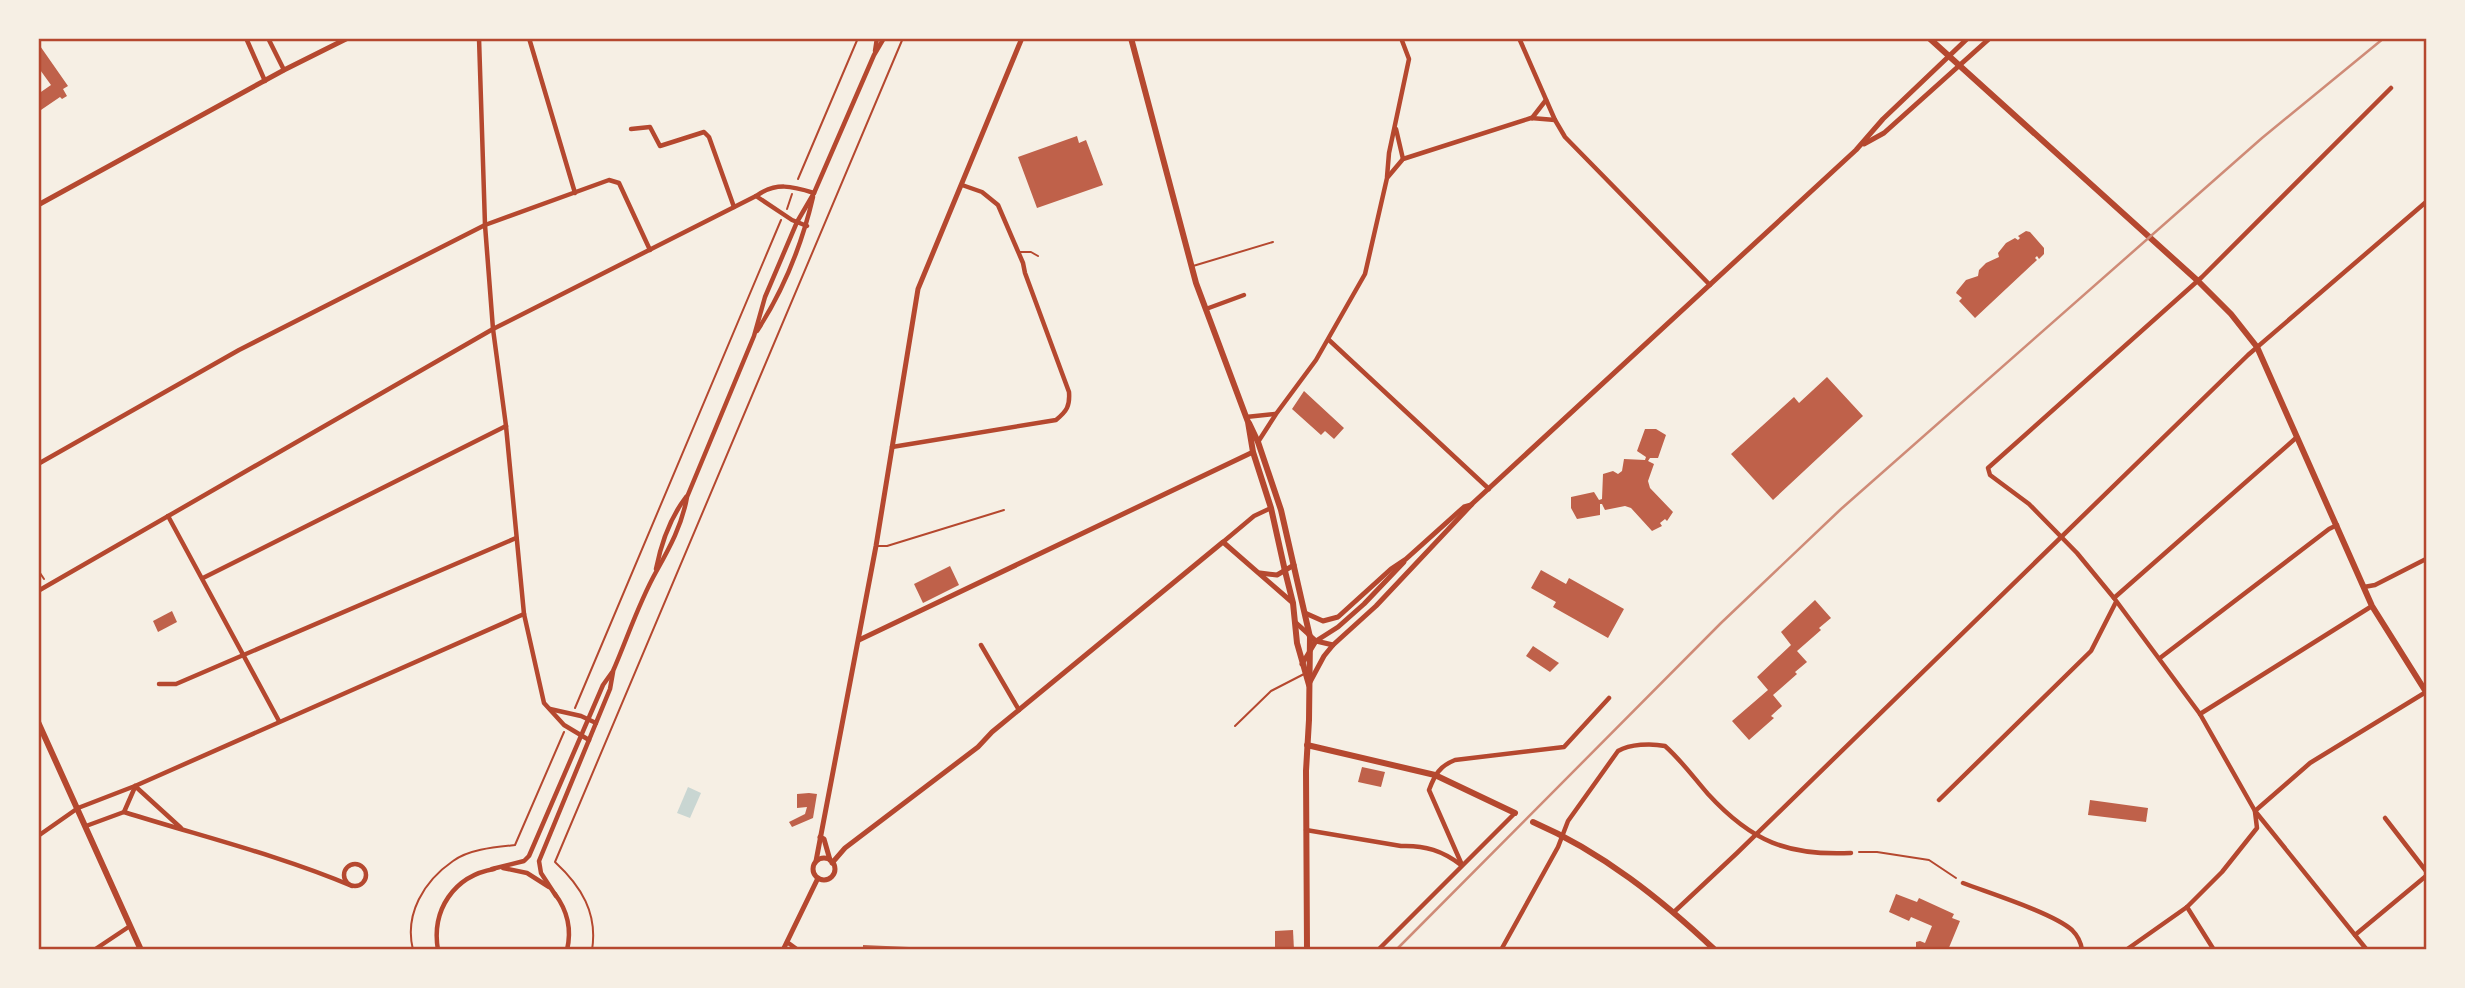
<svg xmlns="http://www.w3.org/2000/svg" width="2465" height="988" font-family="Barlow,sans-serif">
<rect width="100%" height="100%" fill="#f6efe4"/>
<!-- water -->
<path fill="#c9d6d2" d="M688 787 701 793 690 818 677 813Z"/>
<!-- building -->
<g fill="#bf614a">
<path d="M38 43 68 86 63 89 67 96 62 99 60 97 38 112V94L51 85 38 67Z"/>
<path d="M1077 136 1079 143 1086 140 1103 185 1037 208 1018 157Z"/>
<path d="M2026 231 2030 232 2044 248V254L2039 259 2037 256 2035 258 2037 260 1975 318 1959 301 1962 298 1956 293 1957 291 1966 280 1978 276 1979 270 1986 263 1999 257 1998 253 2006 243 2015 238 2018 240 2020 238 2018 236Z"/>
<path d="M1827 377 1863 416 1773 500 1731 454 1794 397 1799 403Z"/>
<path d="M1304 391 1344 428 1334 439 1325 431 1321 435 1292 409Z"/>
<path d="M1645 429H1656L1666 435 1658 458H1650L1648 461 1654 464 1648 481 1650 488 1673 512 1667 521 1665 519 1660 523 1662 526 1652 531 1631 508 1625 506 1605 510 1602 504H1600V515L1577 519 1571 508V497L1594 492 1599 500 1602 499 1603 474 1613 471 1618 474 1622 471 1624 459 1645 460 1646 457 1637 451Z"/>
<path d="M950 566 959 585 923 603 914 584Z"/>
<path d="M1541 570 1566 584 1569 578 1624 609 1608 638 1553 607 1556 602 1531 588Z"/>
<path d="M1815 600 1831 618 1819 628 1821 630 1797 651 1807 662 1795 672 1797 674 1773 695 1782 706 1771 716 1774 718 1749 740 1732 721 1768 690 1757 677 1791 645 1781 632Z"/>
<path d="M172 611 177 622 158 632 153 621Z"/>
<path d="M1533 646 1559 663 1550 672 1526 656Z"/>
<path d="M1362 767 1385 772 1381 787 1358 782Z"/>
<path d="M809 793 817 794 813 818 792 827 789 822 805 814 807 807 797 808V794Z"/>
<path d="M2090 800 2148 808 2146 822 2088 815Z"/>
<path d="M1896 894 1917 902 1919 898 1954 914 1952 918 1960 921 1948 950H1916V942L1920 941 1925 943 1932 926 1911 917 1909 921 1889 912Z"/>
<path d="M1293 930 1294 950H1275V931Z"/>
<path d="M863 945 909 947V950H863Z"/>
</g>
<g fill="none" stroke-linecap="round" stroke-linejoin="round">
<!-- path -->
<g stroke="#b5482f" stroke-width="2">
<path d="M798 179 858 38"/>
<path d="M787 209 792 194"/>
<path d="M38 570 44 579"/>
<path d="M575 708 781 220"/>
<path d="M1859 852H1877L1929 860 1956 878"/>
<path d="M413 950C404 914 424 881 453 861 469 849 496 847 515 845L564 732"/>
<path d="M592 950C598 913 581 886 555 862L903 38"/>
</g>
<!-- service -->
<g stroke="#b5482f" stroke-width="2">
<path d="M1020 252H1031L1038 256"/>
<path d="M1193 266 1273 242"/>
<path d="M877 546H887L1004 510"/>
<path d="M1235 726 1271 691 1304 674"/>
</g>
<!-- minor -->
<g stroke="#b5482f" stroke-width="4.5">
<path d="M246 38 265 81"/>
<path d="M268 38 284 70"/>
<path d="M479 38 485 225 493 329 506 426 524 614 544 703 564 725 589 740"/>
<path d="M529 38 575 193"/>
<path d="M1519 38 1555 120 1565 137 1710 285"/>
<path d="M875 51 877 38"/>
<path d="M1532 118 1546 100"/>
<path d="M631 129 650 127 660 146 704 132 709 137 734 207"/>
<path d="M1396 129 1403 159"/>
<path d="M1387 177 1389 153 1409 59 1401 38"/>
<path d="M756 196 792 220 807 226"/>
<path d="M1206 309 1244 295"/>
<path d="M757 331C783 291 802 244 813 197"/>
<path d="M1329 340 1489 489"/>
<path d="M1246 417 1275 414"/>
<path d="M1258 442 1276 414 1316 360 1365 274 1387 178 1403 159 1531 118 1555 120"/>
<path d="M892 447 1056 420C1067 411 1070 406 1069 392L1025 273 1023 263 998 205 982 192 962 185"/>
<path d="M38 464 239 350 485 225 609 180 619 183 650 250"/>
<path d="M168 516 279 721"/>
<path d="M1223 542 1254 516 1271 508"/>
<path d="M656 569C661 544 670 518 686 497"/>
<path d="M203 578 506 426"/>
<path d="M2364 587 2375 585 2426 559"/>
<path d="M38 591 493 329 756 196C776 182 792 186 814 193"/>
<path d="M2114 598 2297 437"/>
<path d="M981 645 1019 710"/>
<path d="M2160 658 2329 529 2337 525"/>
<path d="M159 684H176L516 538"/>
<path d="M550 709 581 716 596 723"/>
<path d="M2200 714 2372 606"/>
<path d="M135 786 181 828"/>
<path d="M1939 800 2091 651 2116 602"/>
<path d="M2255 811 2310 763 2426 692"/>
<path d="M124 812C200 836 279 855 352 886"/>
<path d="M2385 818 2426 871"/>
<path d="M86 826 124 812 135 787"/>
<path d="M1306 830 1401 846C1425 845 1443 851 1461 865"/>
<path d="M38 836 78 808 135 786 524 614"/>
<circle cx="355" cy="875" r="11"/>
<path d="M1462 865 1429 790C1435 774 1440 766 1455 760L1564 747 1609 698"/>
<path d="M503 868 527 873 549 887"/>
<path d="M492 869 524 861 529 856 603 685 613 671C627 639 639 602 656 572 670 547 682 525 687 497L754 336 765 297 797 222 814 193 874 55 884 38"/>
<path d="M1963 883C1989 893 2053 913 2072 930 2077 935 2081 942 2082 950"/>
<path d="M555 894C567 910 572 929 567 950"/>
<path d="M556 896 541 873 539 861 610 689 613 672"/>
<path d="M2187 907 2214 950"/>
<path d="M1674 912 1737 853 2248 355 2426 202"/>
<path d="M2355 935 2426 876"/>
<path d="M787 942 798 950"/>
<path d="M94 950 130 926"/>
<path d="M438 950C431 910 454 876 494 869"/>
<path d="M1378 950 1515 813"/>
<path d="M1501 950 1558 847 1568 821 1618 751C1630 744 1651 743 1665 746 1681 760 1694 778 1708 794 1752 842 1788 856 1851 853"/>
<path d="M2126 950 2187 907 2222 872 2257 828 2255 812"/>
<path d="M2367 950 2255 811 2200 714 2114 598 2077 553 2029 504 1990 475 1988 468 2202 277 2391 88"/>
</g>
<!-- tertiary -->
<g stroke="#b5482f" stroke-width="5">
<path d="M1864 144 1884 133 1990 38"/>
<path d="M38 205 284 70 348 38"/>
<path d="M1260 573 1277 575 1294 565"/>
<path d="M1305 613 1323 621 1338 617 1391 569 1406 559 1464 507 1471 505"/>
<path d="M1295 622 1316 641 1333 645"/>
<path d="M859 640 1253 452"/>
<path d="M1302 664 1316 641 1338 627 1364 604 1404 562"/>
<path d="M1310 682 1324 656 1333 645 1376 606 1473 503 1856 150 1883 119 1968 38"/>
<path d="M820 837 824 839 830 860"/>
<circle cx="824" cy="869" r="11"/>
<path d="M816 861 876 546 918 289 1022 38"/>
<path d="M832 863 845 848 978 747 992 732 1223 542 1293 603"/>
<path d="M783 950 818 878"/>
</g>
<!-- secondary -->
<g stroke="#b5482f" stroke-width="6">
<path d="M1131 38 1196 283 1248 422 1253 452 1271 508 1285 571 1293 603 1297 643 1309 685"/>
<path d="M1929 38 2198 281 2231 314 2257 347 2372 606 2426 692"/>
<path d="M1249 423 1258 442 1281 510 1310 637 1309 720 1306 771 1307 950"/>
<path d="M1307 745 1435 775 1515 813"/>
<path d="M1533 822C1602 852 1661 899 1715 950"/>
</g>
<!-- primary -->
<path stroke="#b5482f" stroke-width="6" d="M38 722 141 950"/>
<!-- rail -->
<path stroke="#cf8b77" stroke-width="2.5" d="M1396 950 1721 623 1841 509 2262 138 2384 38"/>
</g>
<!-- border -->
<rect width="2465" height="988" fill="none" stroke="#f6efe4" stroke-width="80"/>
<rect x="40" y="40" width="2385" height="908" fill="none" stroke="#b5482f" stroke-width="2.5"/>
</svg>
